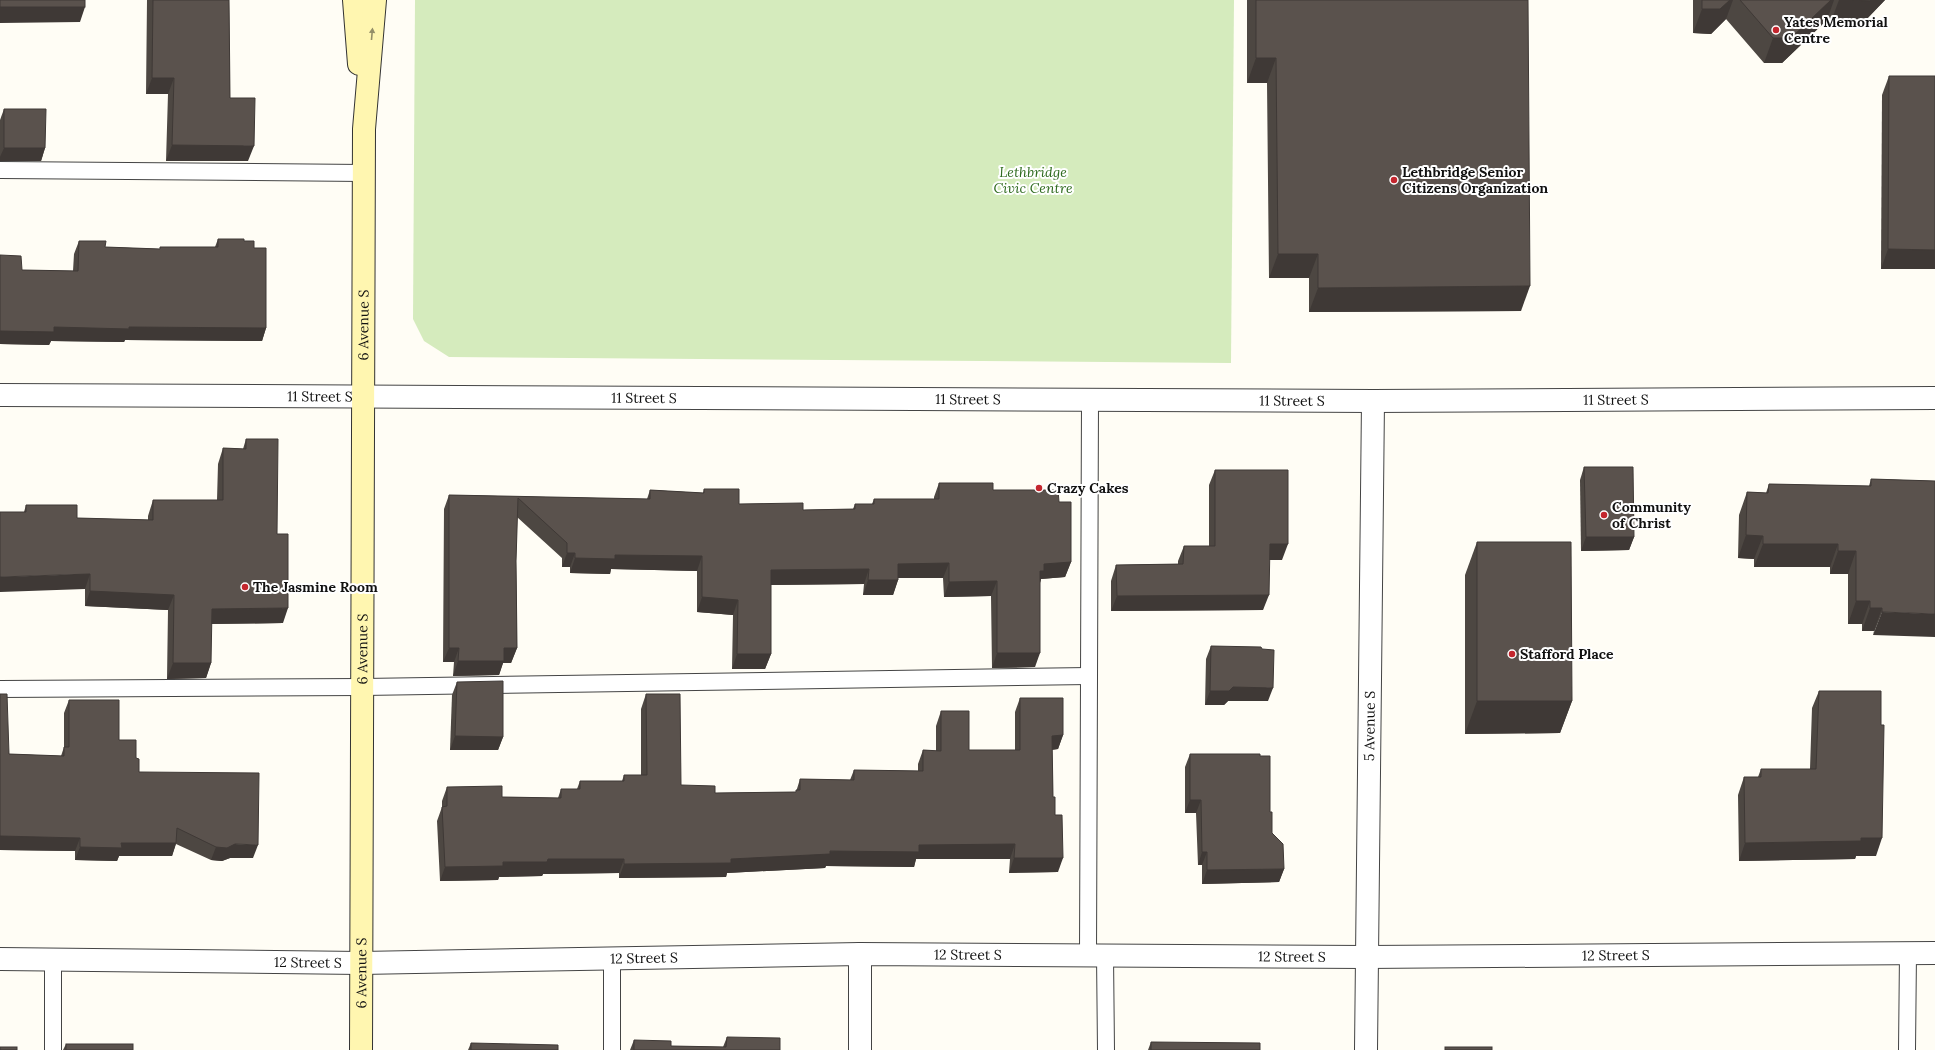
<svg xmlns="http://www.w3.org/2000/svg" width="1935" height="1050" font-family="Lora,serif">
<rect width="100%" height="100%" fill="#fffdf5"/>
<!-- green -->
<path fill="#d5ebbd" d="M415 0H1234L1231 363 449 357 424 341 413 319Z"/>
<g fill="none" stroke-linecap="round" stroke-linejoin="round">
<!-- lane casing -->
<g stroke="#444" stroke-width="18">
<g id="lane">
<path d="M0 170 364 173"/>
<path d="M0 689 363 687 1089 676"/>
<path d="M1088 955 1090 400"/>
<path d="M1105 955 1106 1050"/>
<path d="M612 959V1050"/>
<path d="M53 960V1050"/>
<path d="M1907 1050 1908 953"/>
</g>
</g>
<!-- street casing -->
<g stroke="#444" stroke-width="24">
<g id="street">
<path id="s1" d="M0 395 1373 401 1935 398"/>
<path d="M860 954V1050"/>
<path id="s2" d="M0 959 361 963 860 954 1366 957 1935 953"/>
<path id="s3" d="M1366 1050 1373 401"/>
</g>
</g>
<!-- secondary casing -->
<g stroke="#333" stroke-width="24">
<g id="secondary">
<path d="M354 0 359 64"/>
<path id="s4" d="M361 1050 364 129 375 0"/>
</g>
</g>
<!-- lane -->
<use href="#lane" stroke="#fff" stroke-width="16"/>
<!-- street -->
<use href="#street" stroke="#fff" stroke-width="22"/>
<!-- secondary -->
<use href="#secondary" stroke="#fff6b0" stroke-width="22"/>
</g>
<!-- wall -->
<g fill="#4d4742">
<path d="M147 0H229L230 98 248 161H166L168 94H146Z"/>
<path d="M1247 0H1528L1521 311 1309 312V278H1269L1267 83H1247Z"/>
<path d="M1693 0H1885L1861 25 1830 24 1827 20 1782 63H1764L1726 19 1711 34 1693 33Z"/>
<path d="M1889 76H1935V269H1881L1882 95Z"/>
<path d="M4 109 45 148 41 161H0V120Z"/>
<path d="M218 239 244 241 254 248 266 328 262 341 125 340 124 342 51 341 49 345 0 344V255L22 270 73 271 74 254 79 241 105 247 160 249V247H215Z"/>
<path d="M246 439 277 534 283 623 211 624V663L206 678 167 679 168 610 85 606V589L24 512 26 505 77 518 148 520V516L153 500H217L218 464 223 448 243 449Z"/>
<path d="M1584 467 1634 537 1629 550 1581 551 1580 480Z"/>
<path d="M1215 470 1282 560H1269L1263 610 1111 611V581L1116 565 1178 564V561L1184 546H1209V485Z"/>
<path d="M1871 479 1935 481 1873 635 1874 631H1862V624H1848V574H1830V567H1754V559L1738 558 1739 515 1747 492 1766 493 1769 484 1869 486Z"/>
<path d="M939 483 993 490 1059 502 1071 562 1065 577 1041 579 1040 583 1035 667 992 668 991 596 944 597 943 578H898V580L893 595H863L864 584 771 585V654L765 669H732L733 615 697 612V571L611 569 610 574 570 573V567H562V558L517 517 516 561 517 648 511 663H503L499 675 453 676 454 662H443L444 509 449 495 647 499 650 490 703 493 704 489 739 504 803 510 853 509 855 504H872L874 499H934V497Z"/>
<path d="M1477 542 1572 701 1560 733 1465 734V575Z"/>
<path d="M1211 646 1262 649 1268 701H1228L1224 705H1205L1206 659Z"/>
<path d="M457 682 503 737 498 750H450L452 695Z"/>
<path d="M1819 691 1876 856H1856L1855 859 1739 861 1738 795 1744 777H1758L1761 769H1810L1812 708Z"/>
<path d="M0 694 9 754 61 756 64 747V713L69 700 119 740 136 758 139 772 253 858H230L222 861 211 860 176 844 172 856H119L117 861 75 860V851L0 850Z"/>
<path d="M646 694 681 785 715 793 796 792 800 779 850 780 854 770 918 771V764L923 750 936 751V726L941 711 969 750H1015V712L1020 698 1063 735 1058 749 1052 750 1053 797 1055 815 1058 872 1009 873 1010 859H916L914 867 826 866 825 868 727 873 726 877 619 878V873L543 874 542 876 499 877 498 880 440 881 437 821 442 807V801L447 787 502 797 558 798 561 789H577L580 781H622L624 775H641V709Z"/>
<path d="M1190 754 1260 756 1270 812 1272 833 1284 869 1279 882 1202 884V865H1198L1196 813H1185V767Z"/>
<path d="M727 1037 780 1050H630L634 1040 671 1046 723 1047Z"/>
<path d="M1151 1042 1260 1050H1148Z"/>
<path d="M471 1043 558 1050H468Z"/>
<path d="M66 1044 133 1050H63Z"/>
</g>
<!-- shaded-wall -->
<g fill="#3f3936">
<path d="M1730 0H1733L1726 19 1711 34 1693 33 1702 9Z"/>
<path d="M1831 0H1834L1827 20 1782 63H1764L1773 38Z"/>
<path d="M1839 0H1885L1861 25 1830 24Z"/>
<path d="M0 7H85L80 22 0 23Z"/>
<path d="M1256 58H1276L1267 83H1247Z"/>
<path d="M152 78H174L168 94H146Z"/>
<path d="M172 145 254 146 248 161H166Z"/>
<path d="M4 148H45L41 161H0V157Z"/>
<path d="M1888 249 1935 250V269H1881Z"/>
<path d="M1278 254H1318L1309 278H1269Z"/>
<path d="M1530 286 1521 311 1309 312 1318 288Z"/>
<path d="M54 327H129L266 328 262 341 125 340 124 342 51 341 49 345 0 344V331Z"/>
<path d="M1746 535 1763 536 1754 559 1738 558Z"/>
<path d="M1586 537H1634L1629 550 1581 551Z"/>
<path d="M1270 544H1288L1282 560H1264Z"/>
<path d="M1763 544H1838L1830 567H1754Z"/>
<path d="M1838 551H1856L1848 574H1830Z"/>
<path d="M567 553H575L570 567H562Z"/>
<path d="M615 555 702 556 697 571 611 569 610 574 570 573 575 558Z"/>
<path d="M1071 562 1065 577 1041 579 1039 586 1040 571 1044 564Z"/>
<path d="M949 563 943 578H893L898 564Z"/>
<path d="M869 569 864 584 766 585 771 570Z"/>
<path d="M90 574 85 589 0 592V577Z"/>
<path d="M868 580H898L893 595H863Z"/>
<path d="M997 581 991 596 944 597 949 582Z"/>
<path d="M90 591 174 595 168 610 85 606Z"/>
<path d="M1269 595 1263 610 1111 611 1117 596Z"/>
<path d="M702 597 738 600 733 615 697 612Z"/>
<path d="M1856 601H1870L1862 624H1848Z"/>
<path d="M288 608 283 623 206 624 212 609Z"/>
<path d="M1870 608H1882L1874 631H1862Z"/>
<path d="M1882 612 1935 614V637L1873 635Z"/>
<path d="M449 648H459L454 662H443Z"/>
<path d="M504 648H517L511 663H503L499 675 453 676 458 661Z"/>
<path d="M997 653H1040L1035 667 992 668Z"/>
<path d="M737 654H771L765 669H732Z"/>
<path d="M173 663H211L206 678 167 679Z"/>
<path d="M1233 687 1273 688 1268 701H1228L1224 705H1205L1210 691Z"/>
<path d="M1477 701H1572L1560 733 1465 734Z"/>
<path d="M1063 735 1058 749 1047 750 1052 736Z"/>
<path d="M455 736 503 737 498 750H450Z"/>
<path d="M1190 800H1201L1196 813H1185Z"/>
<path d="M0 836 80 838 75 851 0 850Z"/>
<path d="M1861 838H1882L1876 856H1856L1855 859 1739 861 1745 843Z"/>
<path d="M121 843H176L172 856H119L117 861 75 860 80 847Z"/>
<path d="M235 844 258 845 253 858H230L222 861 211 860 216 847Z"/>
<path d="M1015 844 1010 859H916L914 867 826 866 825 868 727 873 726 877 619 878 624 864 731 859 919 845Z"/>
<path d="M1202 852H1207L1202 865H1198Z"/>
<path d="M1014 858H1063L1058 872 1009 873Z"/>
<path d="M548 859H624L619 873 543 874 542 876 499 877 498 880 440 881 445 867Z"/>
<path d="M1284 869 1279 882 1202 884 1207 870Z"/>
</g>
<!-- building -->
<g fill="#5a524d" stroke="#3f3936">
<rect x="0" y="0" width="85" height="7"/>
<path d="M153 0H229L230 98H255L254 146 172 145 174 78H152Z"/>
<path d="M1256 0H1528L1530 286 1318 288V254H1278L1276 58H1256Z"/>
<path d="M1702 0H1730L1720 9H1702Z"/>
<path d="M1740 0H1831L1791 38H1773Z"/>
<path d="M1852 0H1871L1870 1Z"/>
<path d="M1889 76H1935V250L1888 249Z"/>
<path d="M4 109H46L45 148H4Z"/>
<path d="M218 239H244V241H254V248H266V328L129 327V329L54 327V332L0 331V255L21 256 22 270 78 271 79 241H106L105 247 160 249V247H218Z"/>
<path d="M246 439H278L277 534H288V608L212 609 211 663H173L174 595 90 591V574L0 577V512H26V505H77V518L153 520V500H223V448L246 449Z"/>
<path d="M1584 467H1633L1634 537H1586Z"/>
<path d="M1215 470H1288V544H1270L1269 595 1117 596 1116 565 1183 564 1184 546H1215Z"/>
<path d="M1871 479 1935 481V614L1882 612V608H1870V601H1856V551H1838V544H1763V536L1746 535 1747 492 1768 493 1769 484 1871 486Z"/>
<path d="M939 483H993V490H1058L1059 502H1071V562L1044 564V571H1040V653H997V581L949 582V563L898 564V580H868L869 569 771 570V654H737L738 600 702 597V556L615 555V559L575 558V553H567V543L518 498 516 561 517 648H504V661H458L459 648H449V495L650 499V490L704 493V489H739V504L803 503V510L855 509V504H874V499H939Z"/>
<path d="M1477 542H1571L1572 701H1477Z"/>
<path d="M1211 646 1261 647 1262 649 1274 650 1273 688 1233 687 1229 691H1210Z"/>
<path d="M503 681V737L455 736 457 682Z"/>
<path d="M1819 691H1881V725H1884L1882 838H1861V841L1745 843 1744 777H1761V769H1816Z"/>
<path d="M0 694H7L9 754 64 756V747H69V700H119V740H136V758L139 759V772L259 773 258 845 235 844 227 848 216 847 177 828 176 843H121L122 848 80 847V838L0 836Z"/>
<path d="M646 694H680L681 785 715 786V793L796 792V790H800V779L854 780V770L923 771V750L941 751V711H969V750H1020V698H1063V735L1052 736 1053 797H1055V815H1062L1063 858H1014L1015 844 919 845V852L830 851V854L731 859V863L624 864V859H548L547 862H503V866L445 867 442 807 447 806V787L502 786V797L561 798V789H580V781H624V775H647Z"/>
<path d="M1190 754H1260V756H1270V812H1272V833L1283 844 1284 869 1207 870V852H1202L1201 800H1190Z"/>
<path d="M727 1037 780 1038V1050H634V1040L671 1041V1046L726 1047Z"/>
<path d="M1151 1042 1260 1043V1050H1151Z"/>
<path d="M471 1043 558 1045V1050H471Z"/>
<rect x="66" y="1044" width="67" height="6"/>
<rect x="0" y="1047" width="17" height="3"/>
<rect x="1445" y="1047" width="47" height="3"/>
</g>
<!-- one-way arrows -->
<defs><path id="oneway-solid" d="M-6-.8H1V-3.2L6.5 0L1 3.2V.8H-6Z"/></defs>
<use fill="#948f68" href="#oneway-solid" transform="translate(372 34) rotate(-85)"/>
<!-- markers -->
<g fill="#c4262e" stroke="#fff" stroke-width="1.5">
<circle cx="1776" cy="30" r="4"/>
<circle cx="1394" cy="180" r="4"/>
<circle cx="1039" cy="488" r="4"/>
<circle cx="1604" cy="515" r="4"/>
<circle cx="245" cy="587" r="4"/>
<circle cx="1512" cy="654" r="4"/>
</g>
<g text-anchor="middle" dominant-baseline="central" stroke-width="4" stroke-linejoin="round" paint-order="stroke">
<!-- poi labels -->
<g font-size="14" font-weight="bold" fill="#111" stroke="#fff" text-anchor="start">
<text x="1784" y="22">Yates Memorial<tspan x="1784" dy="16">Centre</tspan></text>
<text x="1402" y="172">Lethbridge Senior<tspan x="1402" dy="16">Citizens Organization</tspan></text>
<text x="1047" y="488">Crazy Cakes</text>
<text x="1612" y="507">Community<tspan x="1612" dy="16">of Christ</tspan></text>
<text x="253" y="587">The Jasmine Room</text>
<text x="1520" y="654">Stafford Place</text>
</g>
<!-- park labels -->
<g font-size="14" font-style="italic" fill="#2f6b1f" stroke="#fff">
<text x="1033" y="172">Lethbridge<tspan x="1033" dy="16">Civic Centre</tspan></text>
</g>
<!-- street labels -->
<g font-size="14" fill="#111" stroke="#fff">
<text stroke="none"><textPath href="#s4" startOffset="725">6 Avenue S</textPath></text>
<text stroke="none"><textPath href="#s1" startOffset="320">11 Street S</textPath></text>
<text stroke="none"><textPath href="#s1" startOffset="644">11 Street S</textPath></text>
<text stroke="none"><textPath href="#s1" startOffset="968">11 Street S</textPath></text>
<text stroke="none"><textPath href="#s1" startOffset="1616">11 Street S</textPath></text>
<text stroke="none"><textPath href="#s1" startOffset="1292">11 Street S</textPath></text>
<text stroke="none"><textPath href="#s4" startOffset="401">6 Avenue S</textPath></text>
<text stroke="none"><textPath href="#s3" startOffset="324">5 Avenue S</textPath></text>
<text stroke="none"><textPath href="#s2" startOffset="968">12 Street S</textPath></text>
<text stroke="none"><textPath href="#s2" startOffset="1616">12 Street S</textPath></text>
<text stroke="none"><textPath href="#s2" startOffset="1292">12 Street S</textPath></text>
<text stroke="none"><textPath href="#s2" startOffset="644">12 Street S</textPath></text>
<text stroke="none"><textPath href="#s2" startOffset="308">12 Street S</textPath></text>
<text stroke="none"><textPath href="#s4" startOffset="77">6 Avenue S</textPath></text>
</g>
</g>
</svg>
